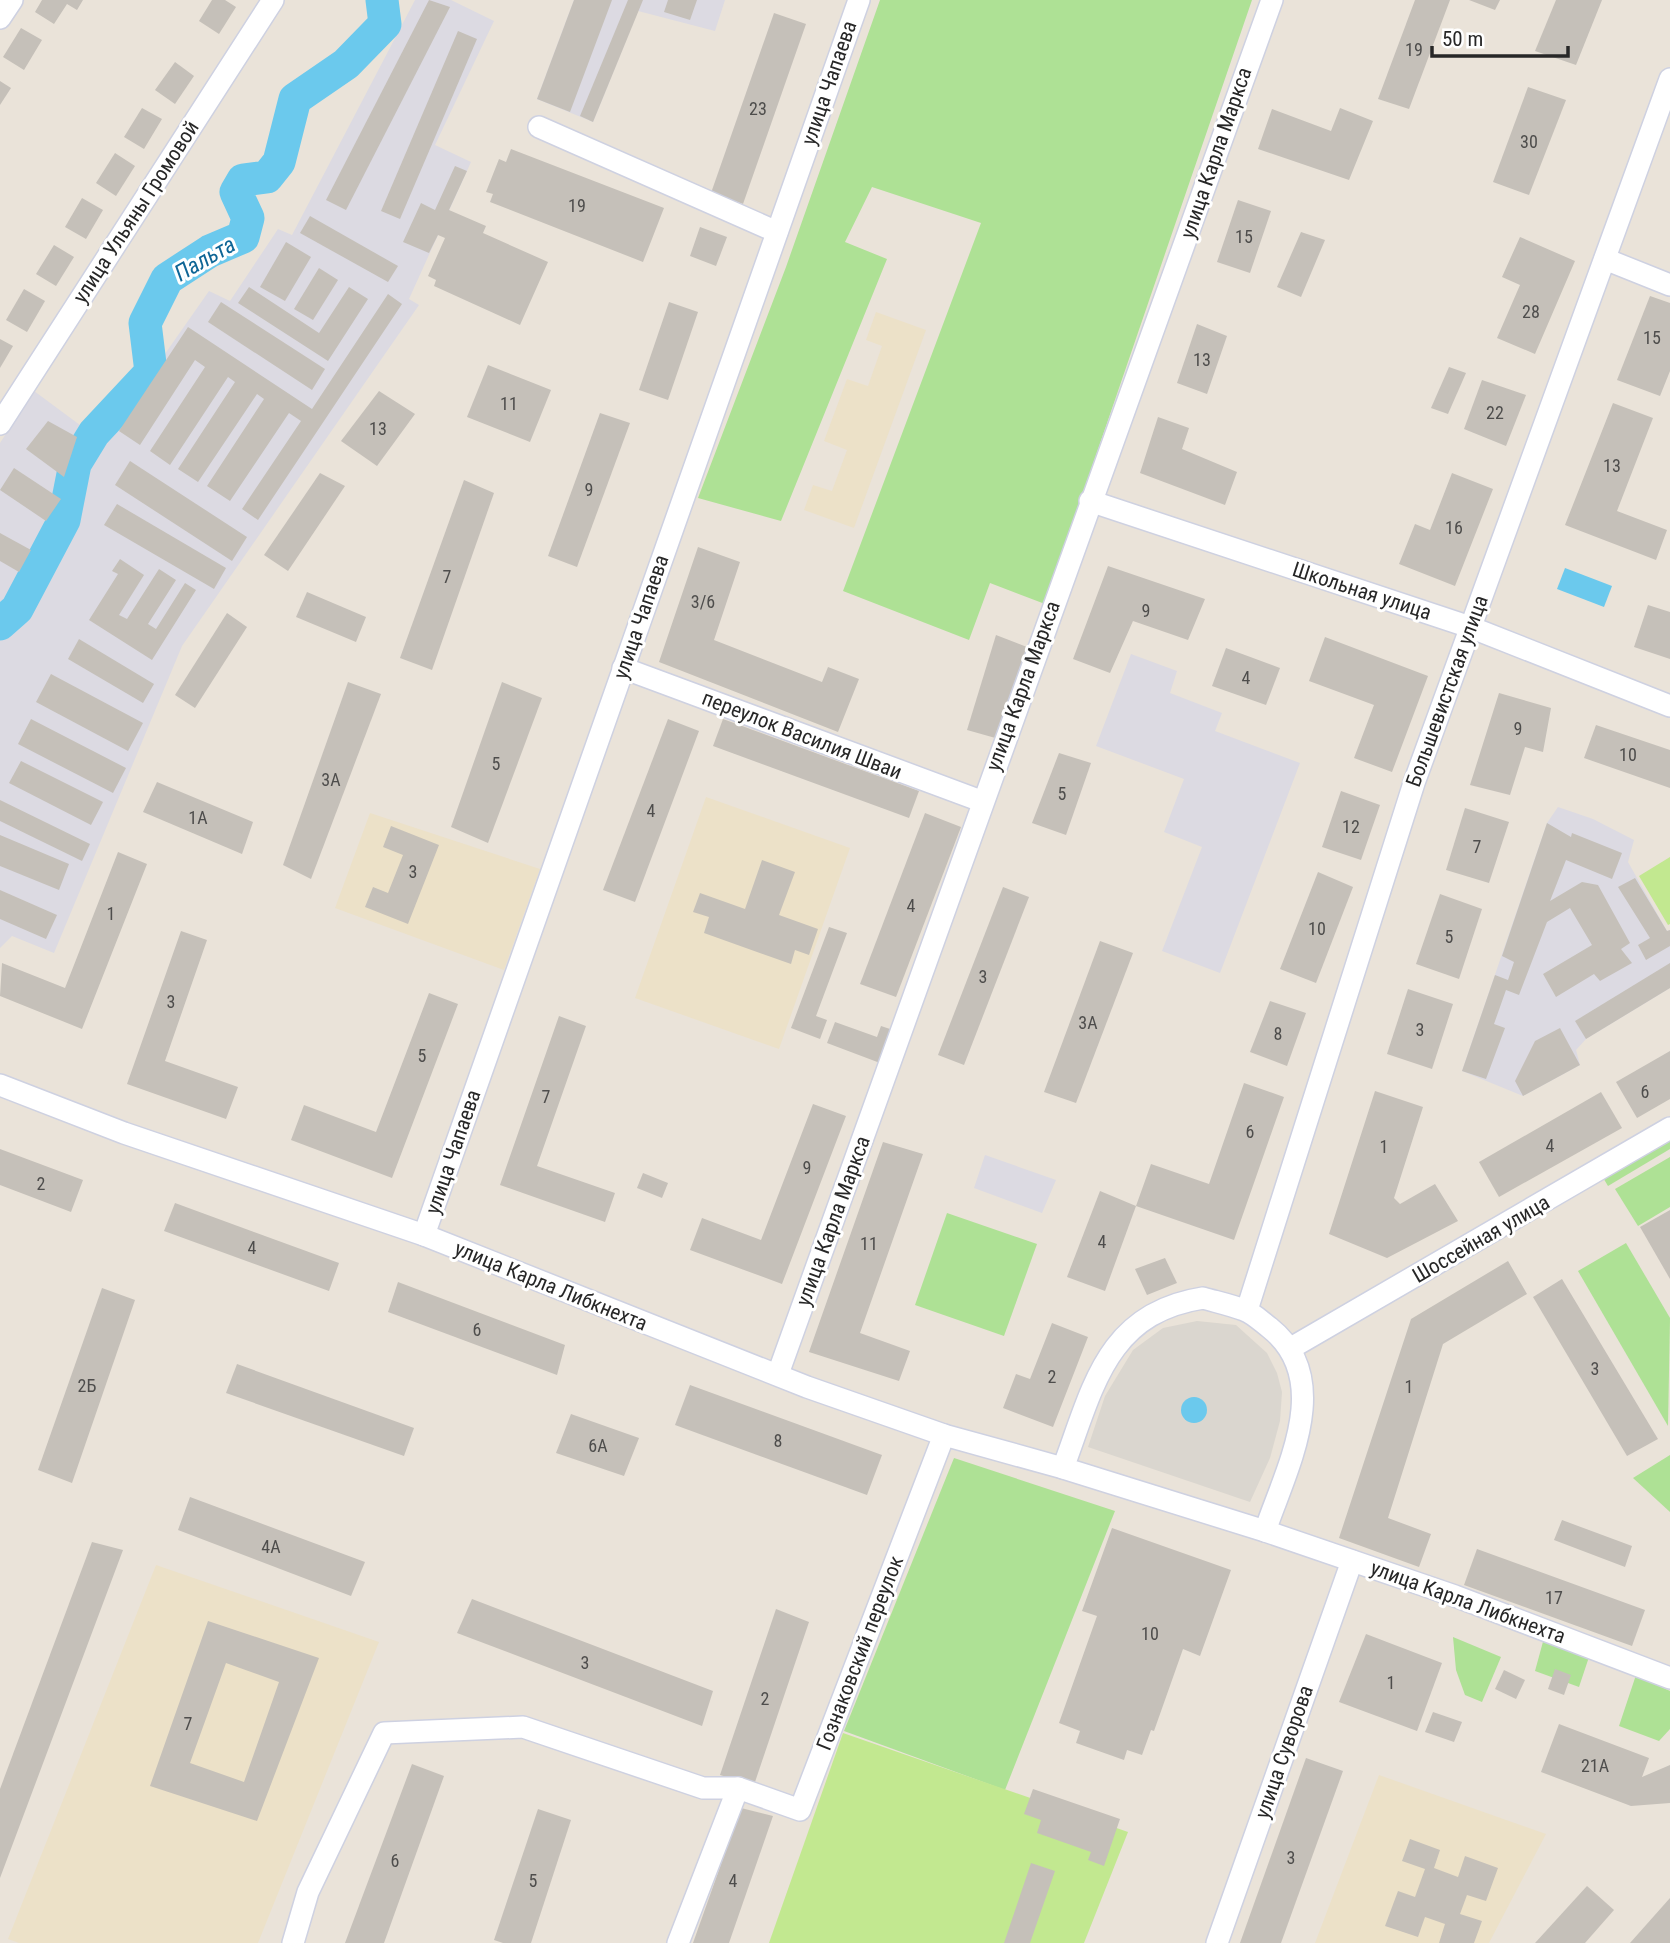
<svg xmlns="http://www.w3.org/2000/svg" width="1670" height="1943" font-family="'Roboto Condensed',sans-serif">
<rect width="100%" height="100%" fill="#eae3d9"/>
<!-- industrial -->
<g fill="#dcdae2">
<path d="M415 0H451L494 21 435 145 471 162 409 299 419 305 182 646 54 953 12 936 0 948V626L18 611 40 577 67 521 79 465 96 438 113 428 209 291 230 301 278 229 292 235Z"/>
<path d="M574 0H725L715 31 638 11 593 122 537 99Z"/>
<path d="M34 391 88 431 74 461 61 518 14 604 0 616V443Z"/>
<path d="M1131 654 1177 671 1170 693 1222 713 1215 731 1300 763 1220 973 1162 951 1202 847 1164 832 1184 779 1096 746Z"/>
<path d="M1558 807 1593 819 1634 840 1628 862 1667 931 1670 930V988L1586 1039 1576 1050 1580 1065 1523 1096 1462 1071 1547 823Z"/>
<path d="M985 1155 1056 1180 1042 1213 974 1188Z"/>
</g>
<!-- education -->
<g fill="#ece1c8">
<path d="M876 312 926 330 854 528 804 510 813 485 832 491 847 450 824 441 847 379 868 386 882 346 866 340Z"/>
<path d="M706 797 850 848 779 1049 635 998Z"/>
<path d="M370 813 540 869 504 970 335 908Z"/>
<path d="M156 1565 379 1642 258 1943H19L8 1939Z"/>
<path d="M1379 1775 1546 1834 1489 1943H1315Z"/>
</g>
<!-- green -->
<g fill="#aee195">
<path d="M880 0H1252L1045 604 990 583 969 640 843 591 981 223 872 187 845 242 887 259 781 521 698 498 786 267Z"/>
<path d="M1670 1135V1149L1608 1186 1602 1176Z"/>
<path d="M1670 1157V1207L1638 1226 1615 1189Z"/>
<path d="M947 1213 1037 1244 1004 1336 915 1305Z"/>
<path d="M1626 1243 1670 1318 1668 1426 1578 1271Z"/>
<path d="M1670 1455V1512L1633 1478Z"/>
<path d="M954 1458 1115 1511 1005 1790 844 1731Z"/>
<path d="M1453 1637 1501 1657 1482 1702 1465 1695 1456 1670Z"/>
<path d="M1544 1638 1590 1654 1579 1687 1535 1671Z"/>
<path d="M1636 1675 1670 1691V1729L1659 1741 1619 1726Z"/>
</g>
<!-- pitch -->
<g fill="#c2e890">
<path d="M1670 857V924L1668 925 1639 876Z"/>
<path d="M843 1733 1128 1832 1084 1943H769Z"/>
</g>
<!-- plaza -->
<path fill="#dad6cf" d="M1197 1321 1236 1325 1267 1353 1277 1373 1282 1392 1280 1421 1270 1458 1250 1502 1088 1447 1105 1396 1133 1350 1163 1328Z"/>
<!-- water -->
<g fill="#6bc9ed">
<path d="M1565 568 1612 586 1604 607 1557 589Z"/>
<circle cx="1194" cy="1410" r="13"/>
</g>
<g fill="none" stroke-linecap="round" stroke-linejoin="round">
<!-- river -->
<path stroke="#6bc9ed" stroke-width="33" d="M0 624 17 609 64 520 75 464 94 433 151 372 145 323 167 279 210 251 243 237 248 218 236 192 243 180 267 177 279 162 295 99 346 64 385 24 382 0"/>
</g>
<!-- building -->
<g fill="#c5c0b9" fill-rule="evenodd">
<path d="M42 0H83L77 10 67 4 54 24 35 12Z"/>
<path d="M212 0H225L236 7 219 34 199 21Z"/>
<path d="M429 0 450 7 346 210 326 200Z"/>
<path d="M574 0H612L570 112 537 99Z"/>
<path d="M628 0H643L593 122 580 116Z"/>
<path d="M668 0H697L690 20 664 12Z"/>
<path d="M1415 0H1450L1409 109 1378 99Z"/>
<path d="M1469 0H1500L1495 10Z"/>
<path d="M1556 0H1602L1576 65 1535 51Z"/>
<path d="M774 13 806 24 743 204 711 193Z"/>
<path d="M21 28 42 40 24 70 3 57Z"/>
<path d="M458 31 477 39 400 219 381 211Z"/>
<path d="M175 62 194 76 175 104 155 90Z"/>
<path d="M0 81 11 88 0 105Z"/>
<path d="M1528 87 1566 100 1529 195 1493 182Z"/>
<path d="M142 108 162 119 144 149 124 137Z"/>
<path d="M1340 108 1373 121 1349 180 1258 149 1272 109 1331 131Z"/>
<path d="M511 149 664 208 643 262 490 202 493 194 486 192 499 159 506 162Z"/>
<path d="M115 153 135 166 116 196 96 183Z"/>
<path d="M455 166 467 171 449 210 486 226 483 233 548 262 520 325 434 286 436 280 428 276 445 238 438 235 429 253 403 242 421 203 435 210Z"/>
<path d="M82 198 103 210 86 239 65 227Z"/>
<path d="M1238 200 1271 211 1250 273 1217 262Z"/>
<path d="M310 216 398 266 388 282 300 233Z"/>
<path d="M700 227 727 237 716 266 690 256Z"/>
<path d="M1301 232 1325 240 1301 297 1277 287Z"/>
<path d="M1520 237 1575 261 1535 354 1497 338 1520 285 1502 277Z"/>
<path d="M286 242 311 257 285 301 260 287Z"/>
<path d="M54 245 74 257 56 286 36 274Z"/>
<path d="M319 268 338 280 313 320 294 309Z"/>
<path d="M249 287 319 333 349 287 368 299 328 361 238 303Z"/>
<path d="M24 289 45 301 27 332 6 320Z"/>
<path d="M388 294 402 304 258 520 242 509 301 421 289 413 230 501 207 486 264 399 257 394 198 482 178 469 235 382 228 377 170 465 150 451 205 367 195 360 140 445 119 431 188 327 312 409Z"/>
<path d="M1650 296 1670 303V371L1660 396 1617 380Z"/>
<path d="M221 302 325 369 312 390 208 322Z"/>
<path d="M669 302 698 312 668 400 639 390Z"/>
<path d="M1197 324 1227 336 1207 394 1177 383Z"/>
<path d="M0 339 13 346 0 368Z"/>
<path d="M488 365 551 390 530 442 467 417Z"/>
<path d="M1449 367 1466 373 1448 414 1431 408Z"/>
<path d="M1482 380 1526 395 1506 446 1464 429Z"/>
<path d="M379 391 415 414 377 466 341 441Z"/>
<path d="M1613 403 1653 418 1617 511 1667 530 1656 560 1565 525Z"/>
<path d="M600 413 630 423 577 567 548 556Z"/>
<path d="M1158 417 1189 428 1182 449 1237 472 1225 505 1140 473Z"/>
<path d="M48 421 77 437 64 477 26 449Z"/>
<path d="M130 461 247 537 232 561 115 485Z"/>
<path d="M14 468 61 499 46 521 0 490Z"/>
<path d="M320 473 345 486 288 571 264 555Z"/>
<path d="M1452 473 1493 489 1455 586 1399 564 1415 524 1430 530Z"/>
<path d="M464 480 494 493 432 670 400 658Z"/>
<path d="M117 504 226 568 214 589 104 525Z"/>
<path d="M0 533 31 550 19 572 0 561Z"/>
<path d="M698 547 740 562 714 640 822 682 828 667 859 679 838 732 659 662Z"/>
<path d="M120 559 144 575 119 615 127 619 159 569 176 580 148 624 156 629 185 583 196 590 152 660 89 620 118 574 112 571Z"/>
<path d="M1108 566 1205 599 1188 640 1133 621 1110 673 1073 659Z"/>
<path d="M307 592 366 617 356 642 296 617Z"/>
<path d="M1648 605 1670 612V659L1634 647Z"/>
<path d="M227 613 247 627 195 708 175 695Z"/>
<path d="M996 635 1027 647 999 739 967 730Z"/>
<path d="M1325 637 1428 676 1392 772 1354 758 1374 705 1309 681Z"/>
<path d="M79 639 154 684 143 703 68 659Z"/>
<path d="M1226 648 1280 668 1266 705 1212 686Z"/>
<path d="M51 674 143 723 128 751 36 702Z"/>
<path d="M348 682 381 694 311 879 283 865Z"/>
<path d="M502 682 542 698 488 843 451 827Z"/>
<path d="M1499 693 1551 708 1543 752 1525 747 1510 795 1470 785Z"/>
<path d="M31 719 126 768 113 793 18 744Z"/>
<path d="M668 719 699 731 635 902 603 890Z"/>
<path d="M723 719 919 791 909 818 713 746Z"/>
<path d="M1596 725 1670 750V788L1584 758Z"/>
<path d="M1059 753 1091 763 1066 835 1032 823Z"/>
<path d="M21 761 103 802 91 825 9 783Z"/>
<path d="M157 782 253 822 242 854 143 812Z"/>
<path d="M1341 791 1380 805 1361 860 1322 847Z"/>
<path d="M0 800 90 844 82 861 0 821Z"/>
<path d="M1465 808 1509 822 1489 883 1446 870Z"/>
<path d="M925 813 961 827 896 997 860 984Z"/>
<path d="M1547 823 1571 837 1572 833 1622 853 1612 879 1566 860 1550 901 1582 882 1598 885 1630 943 1621 949 1632 963 1600 981 1594 974 1556 997 1543 974 1592 945 1570 908 1547 922 1519 995 1506 990 1494 1024 1505 1028 1486 1079 1462 1071 1495 975 1508 980 1514 962 1502 956Z"/>
<path d="M391 826 439 845 408 924 365 907 373 887 388 893 403 855 383 847Z"/>
<path d="M0 835 69 864 59 890 0 866Z"/>
<path d="M118 852 147 864 82 1029 0 996 2 963 65 988Z"/>
<path d="M762 860 795 872 779 915 818 929 809 955 795 950 791 964 704 933 709 917 693 912 700 893 745 909Z"/>
<path d="M1318 872 1353 887 1316 983 1280 969Z"/>
<path d="M1635 878 1667 931 1670 930V946L1646 960 1638 945 1650 938 1618 887Z"/>
<path d="M1003 887 1029 897 964 1065 938 1055Z"/>
<path d="M0 890 57 915 46 939 0 919Z"/>
<path d="M1440 894 1482 909 1459 979 1416 964Z"/>
<path d="M829 927 847 933 816 1016 827 1020 820 1039 791 1028Z"/>
<path d="M181 931 207 940 165 1061 238 1087 226 1119 127 1084Z"/>
<path d="M1100 941 1133 953 1076 1103 1044 1092Z"/>
<path d="M1670 963V988L1586 1039 1575 1021Z"/>
<path d="M1408 989 1453 1004 1432 1069 1387 1054Z"/>
<path d="M429 993 458 1004 392 1178 291 1140 304 1105 376 1132Z"/>
<path d="M1270 1001 1306 1013 1287 1066 1250 1052Z"/>
<path d="M559 1016 586 1026 537 1166 615 1193 605 1222 500 1185Z"/>
<path d="M835 1022 877 1037 881 1026 893 1030 880 1063 827 1043Z"/>
<path d="M1560 1028 1580 1065 1523 1096 1515 1081 1535 1041Z"/>
<path d="M1670 1051V1099L1637 1118 1616 1082Z"/>
<path d="M1244 1083 1284 1097 1234 1240 1136 1206 1151 1164 1209 1184Z"/>
<path d="M1375 1091 1423 1107 1394 1198 1400 1204 1435 1184 1458 1221 1387 1258 1329 1234Z"/>
<path d="M1601 1092 1622 1128 1499 1197 1479 1162Z"/>
<path d="M813 1104 846 1116 782 1284 690 1250 702 1218 761 1240Z"/>
<path d="M883 1142 923 1154 860 1333 910 1351 899 1381 809 1352Z"/>
<path d="M0 1149 83 1180 71 1212 0 1185Z"/>
<path d="M643 1173 668 1183 662 1198 637 1188Z"/>
<path d="M1100 1191 1136 1206 1105 1291 1067 1277Z"/>
<path d="M175 1203 339 1263 329 1291 164 1231Z"/>
<path d="M1670 1210V1279L1640 1227Z"/>
<path d="M1165 1258 1177 1283 1147 1295 1135 1269Z"/>
<path d="M1508 1261 1527 1294 1443 1344 1388 1518 1431 1534 1419 1567 1339 1538 1411 1319Z"/>
<path d="M1562 1279 1658 1439 1627 1456 1533 1297Z"/>
<path d="M398 1282 565 1345 557 1375 388 1312Z"/>
<path d="M102 1288 135 1300 72 1483 38 1470Z"/>
<path d="M1052 1323 1088 1337 1053 1427 1003 1408 1016 1374 1030 1379Z"/>
<path d="M237 1364 414 1428 404 1456 226 1393Z"/>
<path d="M690 1385 882 1455 867 1495 675 1425Z"/>
<path d="M571 1414 639 1438 624 1476 556 1453Z"/>
<path d="M190 1497 365 1562 351 1596 178 1530Z"/>
<path d="M1562 1520 1632 1546 1625 1567 1554 1540Z"/>
<path d="M1112 1528 1231 1570 1200 1656 1183 1649 1154 1731 1151 1730 1142 1755 1127 1750 1124 1760 1076 1743 1080 1731 1059 1723 1097 1616 1082 1611Z"/>
<path d="M92 1542 123 1550 0 1878V1789Z"/>
<path d="M1477 1549 1645 1610 1632 1646 1464 1585Z"/>
<path d="M472 1599 713 1691 702 1726 457 1633Z"/>
<path d="M776 1609 809 1622 754 1785 720 1775Z"/>
<path d="M208 1621 319 1658 257 1821 150 1786ZM226 1663 279 1682 244 1782 190 1763Z"/>
<path d="M1366 1634 1442 1663 1417 1731 1339 1702Z"/>
<path d="M1555 1669 1571 1675 1564 1695 1548 1689Z"/>
<path d="M1504 1670 1525 1680 1516 1699 1495 1689Z"/>
<path d="M1433 1712 1462 1722 1454 1742 1425 1732Z"/>
<path d="M1559 1724 1649 1758 1642 1777 1670 1765V1803L1631 1806 1541 1772Z"/>
<path d="M1306 1758 1343 1771 1281 1943H1240Z"/>
<path d="M412 1764 444 1776 384 1943H345Z"/>
<path d="M1033 1789 1120 1819 1104 1866 1088 1860 1091 1852 1037 1833 1041 1820 1024 1814Z"/>
<path d="M741 1808 773 1816 729 1943H693Z"/>
<path d="M538 1809 571 1820 531 1943H503L494 1940Z"/>
<path d="M1410 1839 1440 1850 1434 1868 1458 1877 1465 1856 1498 1868 1486 1901 1467 1895 1460 1914 1482 1921 1474 1943H1439L1445 1924 1425 1917 1418 1937 1385 1926 1398 1891 1415 1897 1425 1869 1402 1861Z"/>
<path d="M1031 1863 1055 1871 1030 1943H1004Z"/>
<path d="M1587 1886 1614 1910 1585 1943H1535Z"/>
<path d="M1670 1898V1943H1630Z"/>
</g>
<g fill="none" stroke-linecap="round" stroke-linejoin="round">
<!-- minor casing -->
<g stroke="#ced1e1" stroke-width="24">
<g id="minor">
<path d="M0 18 12 0"/>
<path d="M539 127 777 232"/>
<path d="M1605 259 1670 285"/>
<path d="M0 424 273 0"/>
<path d="M1090 501 1470 627 1670 706"/>
<path d="M623 668 981 801"/>
<path d="M0 1085 124 1133 424 1235 807 1387 944 1435 1063 1468"/>
<path d="M424 1235 859 0"/>
<path d="M1203 1298C1217 1302 1231 1305 1244 1310 1253 1313 1262 1322 1270 1328 1335 1380 1286 1469 1265 1531L1063 1468C1093 1388 1106 1313 1203 1298Z"/>
<path d="M1247 1310 1414 783 1670 79"/>
<path d="M1291 1348 1670 1128"/>
<path d="M778 1374 1272 0"/>
<path d="M1265 1531 1455 1596 1670 1678"/>
<path d="M293 1943 308 1892 384 1733 523 1727 703 1788H738L800 1810 944 1435"/>
<path d="M678 1943 738 1788"/>
<path d="M1217 1943 1352 1561"/>
</g>
</g>
<!-- minor -->
<use href="#minor" stroke="#fff" stroke-width="21"/>
</g>
<g text-anchor="middle" dominant-baseline="central" stroke-width="6" stroke-linejoin="round" paint-order="stroke">
<!-- number labels -->
<g font-size="18" fill="#4e4d4c">
<text x="1414" y="49">19</text>
<text x="758" y="108">23</text>
<text x="1529" y="141">30</text>
<text x="577" y="205">19</text>
<text x="1244" y="236">15</text>
<text x="1531" y="311">28</text>
<text x="1652" y="337">15</text>
<text x="1202" y="359">13</text>
<text x="509" y="403">11</text>
<text x="1495" y="412">22</text>
<text x="378" y="428">13</text>
<text x="1612" y="465">13</text>
<text x="589" y="489">9</text>
<text x="1454" y="527">16</text>
<text x="447" y="576">7</text>
<text x="703" y="601">3/6</text>
<text x="1146" y="610">9</text>
<text x="1246" y="677">4</text>
<text x="1518" y="728">9</text>
<text x="1628" y="754">10</text>
<text x="496" y="763">5</text>
<text x="331" y="779">3А</text>
<text x="1062" y="793">5</text>
<text x="651" y="810">4</text>
<text x="198" y="817">1А</text>
<text x="1351" y="826">12</text>
<text x="1477" y="846">7</text>
<text x="413" y="871">3</text>
<text x="911" y="905">4</text>
<text x="111" y="913">1</text>
<text x="1317" y="928">10</text>
<text x="1449" y="936">5</text>
<text x="983" y="976">3</text>
<text x="171" y="1001">3</text>
<text x="1088" y="1022">3А</text>
<text x="1420" y="1029">3</text>
<text x="1278" y="1033">8</text>
<text x="422" y="1055">5</text>
<text x="1645" y="1091">6</text>
<text x="546" y="1096">7</text>
<text x="1250" y="1131">6</text>
<text x="1550" y="1145">4</text>
<text x="1384" y="1146">1</text>
<text x="807" y="1167">9</text>
<text x="41" y="1183">2</text>
<text x="1102" y="1241">4</text>
<text x="869" y="1243">11</text>
<text x="252" y="1247">4</text>
<text x="477" y="1329">6</text>
<text x="1595" y="1368">3</text>
<text x="1052" y="1376">2</text>
<text x="87" y="1385">2Б</text>
<text x="1409" y="1386">1</text>
<text x="778" y="1440">8</text>
<text x="598" y="1445">6А</text>
<text x="271" y="1546">4А</text>
<text x="1554" y="1597">17</text>
<text x="1150" y="1633">10</text>
<text x="585" y="1662">3</text>
<text x="1391" y="1682">1</text>
<text x="765" y="1698">2</text>
<text x="188" y="1723">7</text>
<text x="1595" y="1765">21А</text>
<text x="1291" y="1857">3</text>
<text x="395" y="1860">6</text>
<text x="533" y="1880">5</text>
<text x="733" y="1880">4</text>
</g>
<!-- street labels -->
<g font-size="21" fill="#272727" stroke="#fff">
<text transform="translate(829 83) rotate(-71)">улица Чапаева</text>
<text transform="translate(1216 153) rotate(-71)">улица Карла Маркса</text>
<text transform="translate(136 212) rotate(-57)">улица Ульяны Громовой</text>
<text transform="translate(1362 591) rotate(18)">Школьная улица</text>
<text transform="translate(641 617) rotate(-71)">улица Чапаева</text>
<text transform="translate(1023 686) rotate(-70)">улица Карла Маркса</text>
<text transform="translate(1447 691) rotate(-70)">Большевистская улица</text>
<text transform="translate(802 735) rotate(21)">переулок Василия Шваи</text>
<text transform="translate(453 1152) rotate(-71)">улица Чапаева</text>
<text transform="translate(833 1221) rotate(-70)">улица Карла Маркса</text>
<text transform="translate(1481 1239) rotate(-30)">Шоссейная улица</text>
<text transform="translate(551 1286) rotate(22)">улица Карла Либкнехта</text>
<text transform="translate(1468 1602) rotate(20)">улица Карла Либкнехта</text>
<text transform="translate(860 1653) rotate(-69)">Гознаковский переулок</text>
<text transform="translate(1284 1752) rotate(-71)">улица Суворова</text>
</g>
<!-- water labels -->
<g font-size="23" font-style="italic" fill="#0e6595" stroke="#fff">
<text transform="translate(205 259) rotate(-30)">Пальта</text>
</g>
</g>
<!-- scale -->
<path d="M1432 46v10h136v-10" fill="none" stroke="#272727" stroke-width="3.5"/>
<text x="1442" y="46" font-size="21" fill="#272727" stroke="#ffffff" stroke-width="5" paint-order="stroke">50 m</text>
</svg>
